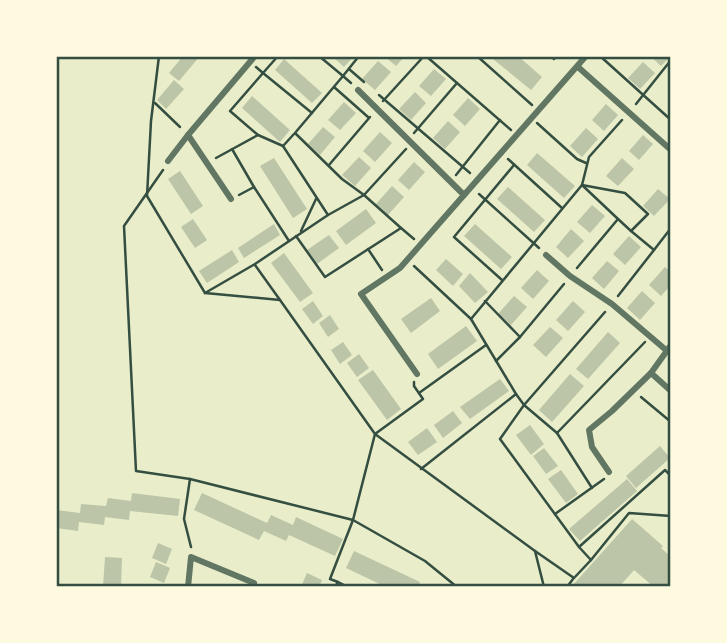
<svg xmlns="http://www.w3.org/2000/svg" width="727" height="643" font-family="'Fira Sans Condensed',sans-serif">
<rect width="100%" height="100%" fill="#e9edc9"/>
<!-- building -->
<g fill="#bcc5a7">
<path d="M183 56H200L179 81 169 73Z"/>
<path d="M332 56H354L344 67Z"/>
<path d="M384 56H405L396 66Z"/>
<path d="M495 56H518L542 77 531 90 493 59Z"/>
<path d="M650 56H671L661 66Z"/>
<path d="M284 59 322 93 312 103 275 70Z"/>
<path d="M378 61 391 72 375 90 362 79Z"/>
<path d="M643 62 655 73 640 89 628 78Z"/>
<path d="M434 69 446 79 431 96 419 86Z"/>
<path d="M174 80 184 89 166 109 157 100Z"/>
<path d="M415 92 426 103 411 120 399 109Z"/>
<path d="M252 96 290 130 280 142 242 108Z"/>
<path d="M468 98 480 109 465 126 453 115Z"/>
<path d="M344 102 356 113 340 130 328 120Z"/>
<path d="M606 104 618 115 604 131 592 120Z"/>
<path d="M448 121 460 132 445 149 433 138Z"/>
<path d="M323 127 335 137 320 155 308 144Z"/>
<path d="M586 128 598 139 582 157 570 146Z"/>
<path d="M380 132 392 143 375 162 363 151Z"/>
<path d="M643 135 653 144 639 160 629 151Z"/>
<path d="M537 153 575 186 564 198 527 165Z"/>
<path d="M359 157 371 168 355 186 342 175Z"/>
<path d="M274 158 307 209 293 218 260 166Z"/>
<path d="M622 158 634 169 618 186 606 176Z"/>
<path d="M414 162 425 172 409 190 398 180Z"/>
<path d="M180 171 203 206 191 214 168 179Z"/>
<path d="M392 186 404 197 388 215 376 204Z"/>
<path d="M508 187 545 220 534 232 497 199Z"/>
<path d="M658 189 670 199 654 216 643 206Z"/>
<path d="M592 205 605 216 590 233 577 222Z"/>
<path d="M366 209 376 223 346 245 336 231Z"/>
<path d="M193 219 207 240 195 248 181 227Z"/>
<path d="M274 224 280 235 244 258 238 248Z"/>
<path d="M475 224 512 257 501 269 464 236Z"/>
<path d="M571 229 584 241 568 258 556 247Z"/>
<path d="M329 235 339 248 317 264 307 250Z"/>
<path d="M629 236 641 247 625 265 613 254Z"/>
<path d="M232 250 239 262 207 283 199 271Z"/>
<path d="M284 253 313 293 300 302 271 263Z"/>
<path d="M446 259 463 274 453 286 436 270Z"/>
<path d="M607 261 619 271 604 289 592 278Z"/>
<path d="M665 267 671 272V285L661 296 649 285Z"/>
<path d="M537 270 549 281 533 299 521 288Z"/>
<path d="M470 273 488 292 475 303 459 286Z"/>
<path d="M642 291 655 303 640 320 627 308Z"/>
<path d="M514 296 527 307 511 325 498 314Z"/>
<path d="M431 298 440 311 411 333 401 319Z"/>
<path d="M313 301 323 316 313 324 302 309Z"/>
<path d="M573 301 585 312 568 331 556 320Z"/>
<path d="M330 315 339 329 328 337 319 323Z"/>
<path d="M466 326 477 341 438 369 428 354Z"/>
<path d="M550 327 563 338 546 357 533 345Z"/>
<path d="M608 332 620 343 588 379 576 369Z"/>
<path d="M343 342 352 355 340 364 331 350Z"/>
<path d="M359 354 369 368 357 377 347 363Z"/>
<path d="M373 370 401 409 387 420 358 380Z"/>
<path d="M570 374 584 386 552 422 539 410Z"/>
<path d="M500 379 509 391 470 419 460 407Z"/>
<path d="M453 411 462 423 443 438 434 425Z"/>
<path d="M530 425 544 444 531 455 516 435Z"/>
<path d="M427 428 437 442 418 455 408 442Z"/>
<path d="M660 446 670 458 636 488 626 476Z"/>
<path d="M544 448 558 466 546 474 533 456Z"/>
<path d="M561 470 578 494 566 503 548 479Z"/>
<path d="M627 479 637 491 580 541 569 529Z"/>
<path d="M132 493 180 499 178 516 130 511 129 520 105 517 104 525 79 522 78 531 56 528V510L80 513 81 504 106 506 108 498 131 501Z"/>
<path d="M202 493 267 523 271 515 293 525 296 517 343 539 335 556 289 535 286 541 264 531 259 540 194 510Z"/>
<path d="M632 519 663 546 661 548 671 557V587H654L634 570 619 587H574L573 585Z"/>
<path d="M158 543 172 549 166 564 152 558Z"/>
<path d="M354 551 420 582 418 587H386L346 568Z"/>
<path d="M105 557 122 558 121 587H103Z"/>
<path d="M156 562 170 568 164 583 150 577Z"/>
<path d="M307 573 322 580 319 587H301Z"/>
</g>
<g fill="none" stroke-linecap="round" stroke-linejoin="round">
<!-- path -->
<g stroke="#344e41" stroke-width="2.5">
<path d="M159 56 151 121 147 196 205 293 280 300 375 434 535 551 544 587"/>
<path d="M278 56 263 73 312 113"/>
<path d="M319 56 343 76 359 56"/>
<path d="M426 56 511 130"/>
<path d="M477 56 532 105"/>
<path d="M551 56 554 59"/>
<path d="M600 56 671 120"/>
<path d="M349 69 364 82"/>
<path d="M351 83 343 76 295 133 342 179 364 195 401 228"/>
<path d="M334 87 368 117"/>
<path d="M379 95 470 173"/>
<path d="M383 101 424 56"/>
<path d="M155 103 180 127"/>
<path d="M636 104 671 60"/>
<path d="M537 123 577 159 586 163"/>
<path d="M414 133 457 83"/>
<path d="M294 134 283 146 328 215"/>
<path d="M258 135 283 146"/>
<path d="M232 149 254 187"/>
<path d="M216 158 258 135 230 111 263 73 256 67"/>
<path d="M508 159 562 208"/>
<path d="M329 165 370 117"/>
<path d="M163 170 124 226 136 471 190 479 353 520 425 561 457 587"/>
<path d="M456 175 500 120"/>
<path d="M479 194 539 248"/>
<path d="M239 195 254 187 289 241"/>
<path d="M618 219 631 231"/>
<path d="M301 231 316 199"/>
<path d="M296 236 325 277 401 228 414 239"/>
<path d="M368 249 382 270"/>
<path d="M654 250 671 228"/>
<path d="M255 265 280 300"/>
<path d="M414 266 471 319 516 394"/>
<path d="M577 268 618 219 582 185 589 157 622 120"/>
<path d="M502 280 454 237 514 165"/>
<path d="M205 293 255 264 328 215 364 195 406 149"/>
<path d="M485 301 520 337 496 361"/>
<path d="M471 319 582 185 625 193 648 214 631 231 654 250 618 296"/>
<path d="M520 337 564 284"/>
<path d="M419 393 486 345"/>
<path d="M641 397 671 422"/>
<path d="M557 433 645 342"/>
<path d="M421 469 516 394 524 405 557 433 592 488"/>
<path d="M190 479 184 519 191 547"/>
<path d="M555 514 604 479"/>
<path d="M579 547 665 470 671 476"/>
<path d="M535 551 574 578 591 560 579 547 500 439 524 405 605 312"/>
<path d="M591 560 629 513 671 516"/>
<path d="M338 582 348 587"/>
<path d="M335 587 338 582 330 579 353 520 375 434 423 399 414 386V382"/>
<path d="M567 587 573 579"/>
</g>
<!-- minor -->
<g stroke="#617663" stroke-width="6">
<path d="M578 67 671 150"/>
<path d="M358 90 464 195"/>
<path d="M188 135 231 199"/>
<path d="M168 161 188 135 255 56"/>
<path d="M546 255 570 276 612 304 666 350"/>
<path d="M651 373 671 391"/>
<path d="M417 374 361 294 400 268 586 56"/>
<path d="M609 472 592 447 589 430 612 411 651 373 671 345"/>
<path d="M188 587 191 557 254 583"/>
</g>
</g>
<!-- border -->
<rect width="727" height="643" fill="none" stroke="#fefae0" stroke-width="116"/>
<rect x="58" y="58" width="611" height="527" fill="none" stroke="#344e41" stroke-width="2.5"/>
</svg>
